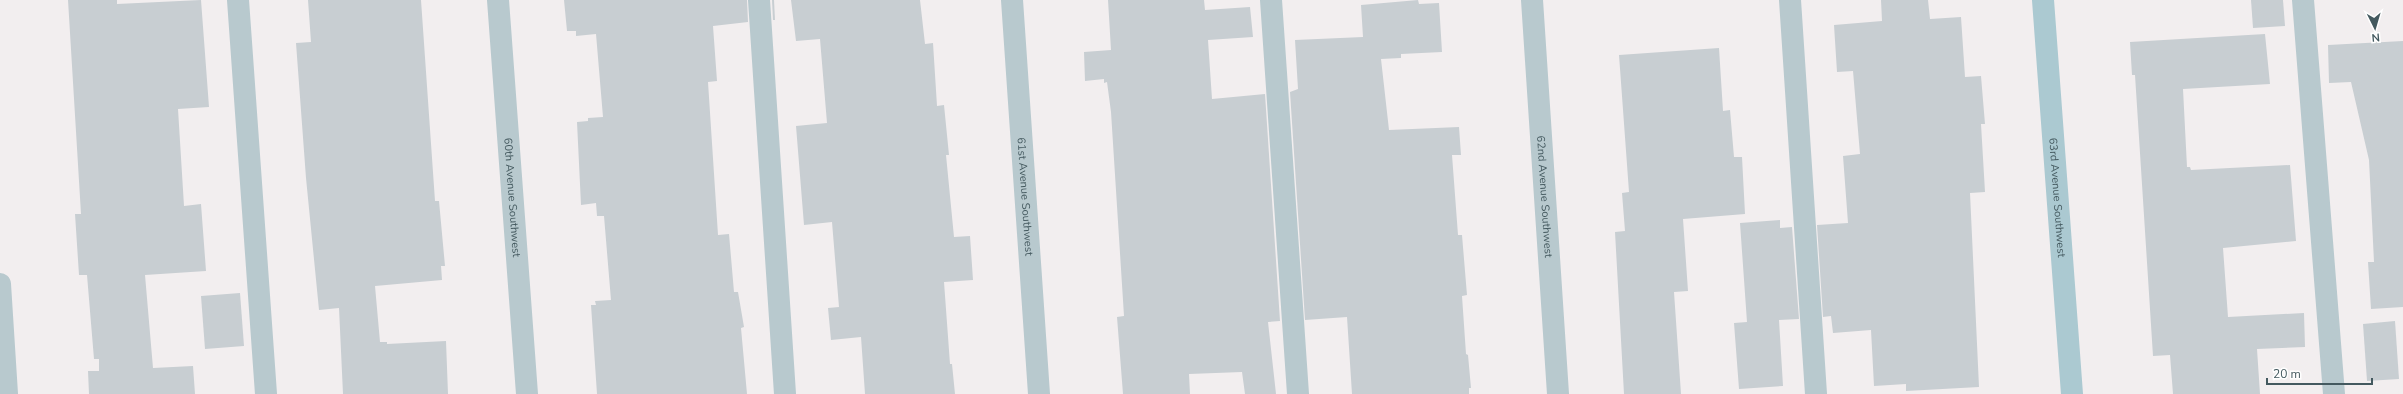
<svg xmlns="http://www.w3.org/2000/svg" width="2403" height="394" font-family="'Nunito Sans',sans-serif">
<rect width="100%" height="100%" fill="#f2eeef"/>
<!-- building -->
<g fill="#c8ced2">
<path d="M68 0H117V4L201 0 209 107 178 109 184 206 201 204 206 271 145 275 153 368 193 366 195 394H89L88 371H99V359H94L87 275H79L75 214H81Z"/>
<path d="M308 0H421L435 201H439L445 266H441L442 280 375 286 380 342H387V344L446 341 448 394H343L339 308 319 310 306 178 296 43 311 42Z"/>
<path d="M564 0H747L748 22 713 26 717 81 708 82 718 235 729 234 734 292H738L744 327 741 328 747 394H597L591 305H596L595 301 611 300 604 216H597L596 203 581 205 577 122 588 121V118L603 117 596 34 576 36V31H567Z"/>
<path d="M772 0H774L775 20H773Z"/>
<path d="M791 0H920L925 44 933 43 937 106 944 105 949 155H946L954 237 970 236 973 280 944 282 950 364H952L955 394H865L861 337 831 340 828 308 839 307 832 222 804 225 796 126 827 123 820 39 796 41Z"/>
<path d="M1108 0H1204L1205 10 1250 7 1253 37 1208 40 1212 99 1265 94 1280 321 1268 322 1276 394H1245L1242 372 1189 374 1190 394H1123L1117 317 1124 316 1111 112 1107 82 1104 83V79L1085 81 1084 52 1111 50Z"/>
<path d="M1418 0 1419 4 1439 3 1442 52 1401 54V58L1381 59 1389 130 1459 127 1461 155H1452L1458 235H1462L1467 295 1462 296 1466 354 1468 355 1471 388H1469V394H1352L1347 317 1305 320 1290 92 1298 89 1295 40 1363 37 1361 5Z"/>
<path d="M1881 0H1928L1930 19 1961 17 1965 77 1981 76 1985 124H1981L1985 192 1970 193 1979 387 1906 391V384L1874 386 1871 330 1833 333 1831 316 1823 317 1817 225 1848 223 1843 156 1860 154 1853 71 1837 72 1834 25 1882 21Z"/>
<path d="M2251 0H2283L2285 26 2253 28Z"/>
<path d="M2265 34 2270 84 2183 89 2187 167H2190L2191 170 2290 165 2296 241 2223 248 2228 317 2304 313 2305 347 2257 349 2260 394H2173L2170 355 2153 356 2135 75H2132L2130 42Z"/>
<path d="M2403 41V307L2371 309 2368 262H2374L2369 160 2351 82 2329 83 2328 45Z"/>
<path d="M1719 48 1723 111 1730 110 1734 157H1742L1745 214 1683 219 1688 291 1674 292 1681 394H1624L1615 232 1625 231 1622 193 1629 192 1619 55Z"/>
<path d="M1780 220V228L1792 227 1799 319 1779 320 1783 386 1739 389 1734 323 1747 322 1740 223Z"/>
<path d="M240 293 244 346 205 349 201 296Z"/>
<path d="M2395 321 2399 379 2367 381 2363 324Z"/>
</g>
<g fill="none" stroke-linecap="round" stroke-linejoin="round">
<!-- minor -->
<g stroke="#b8c9ce" stroke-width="22">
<path d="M238 0 266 394"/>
<path id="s1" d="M498 0 527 394"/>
<path d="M759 0 785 394"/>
<path id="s2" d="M1012 0 1039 394"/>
<path d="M1271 0 1298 394"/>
<path id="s3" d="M1532 0 1558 394"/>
<path d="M1790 0 1816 394"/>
<path d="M2303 0 2334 394"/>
<path d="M0 284 7 394"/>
</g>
<!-- major -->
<path stroke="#abc9d1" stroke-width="22" id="s4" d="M2043 0 2072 394"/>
</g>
<g text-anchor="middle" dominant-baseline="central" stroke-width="3.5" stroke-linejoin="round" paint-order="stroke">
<!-- street labels -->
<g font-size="11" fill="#44595f" stroke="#fff">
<text stroke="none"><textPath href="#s1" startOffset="198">60th Avenue Southwest</textPath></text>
<text stroke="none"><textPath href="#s2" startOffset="197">61st Avenue Southwest</textPath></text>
<text stroke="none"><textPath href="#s3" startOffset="197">62nd Avenue Southwest</textPath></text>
<text stroke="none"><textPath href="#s4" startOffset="198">63rd Avenue Southwest</textPath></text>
</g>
</g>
<!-- north arrow -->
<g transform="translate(2375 28) rotate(175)" stroke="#ffffff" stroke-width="3" paint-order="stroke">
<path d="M0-3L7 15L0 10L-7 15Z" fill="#44595f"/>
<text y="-6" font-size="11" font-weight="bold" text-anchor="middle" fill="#44595f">N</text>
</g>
<!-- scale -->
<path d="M2267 378v6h105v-6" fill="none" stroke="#44595f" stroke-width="2"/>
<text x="2273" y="378" font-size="12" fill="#44595f" stroke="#ffffff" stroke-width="3" paint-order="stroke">20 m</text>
</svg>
